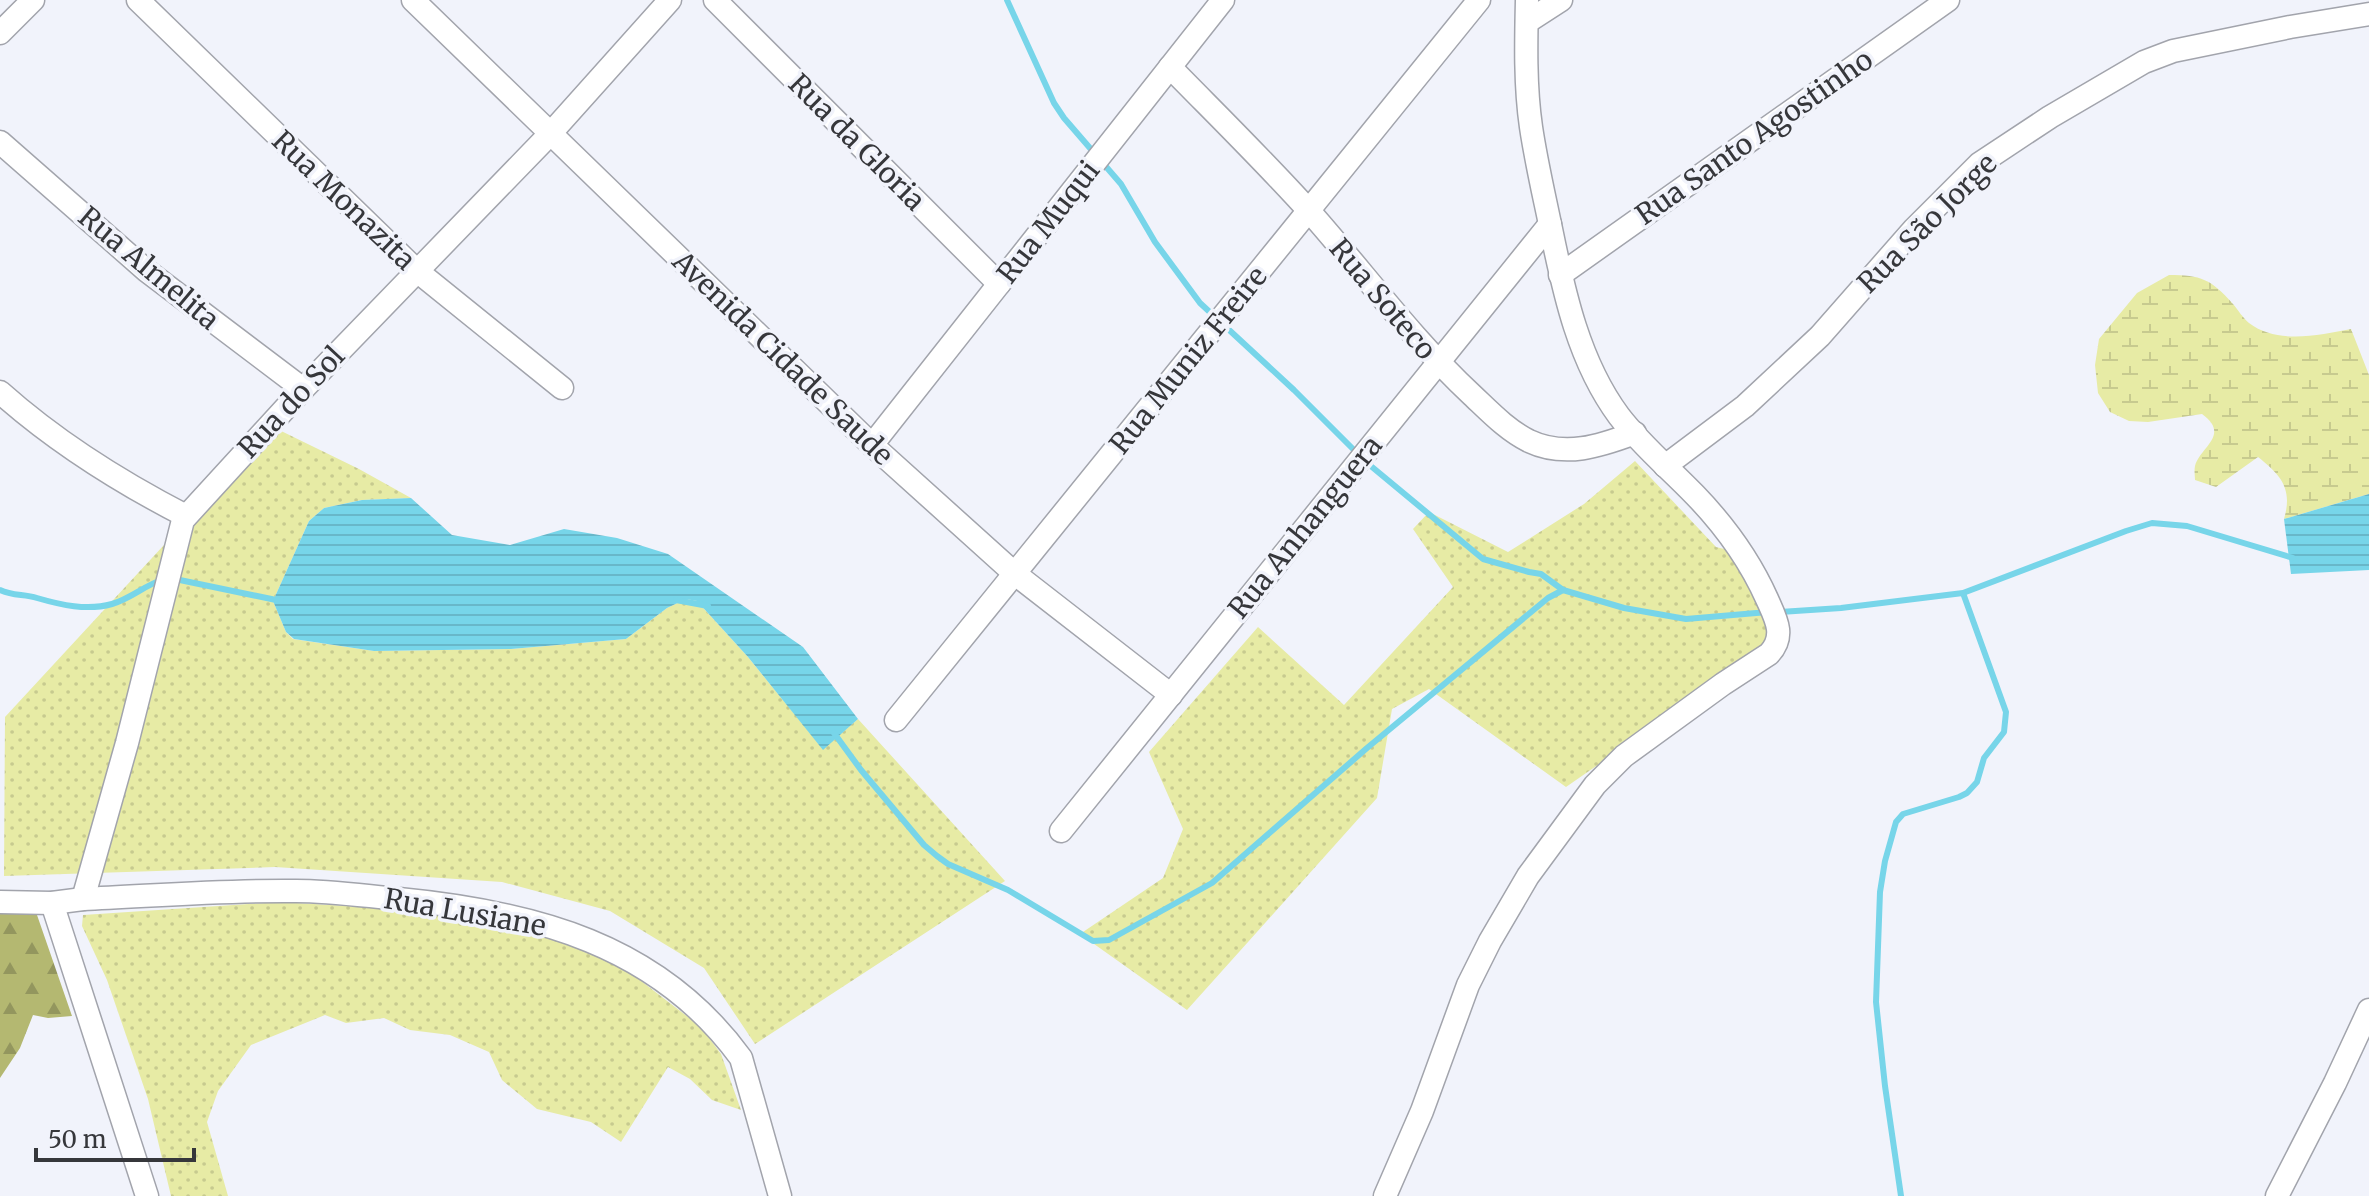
<svg xmlns="http://www.w3.org/2000/svg" width="2369" height="1196" font-family="Merriweather,serif">
<defs>
<pattern id="grass-dots" width="8" height="8" patternUnits="userSpaceOnUse" patternTransform="scale(2)"><rect width="8" height="8" fill="#e7eba5"/><path d="M2 2h.1M6 6h.1" fill="none" stroke="#c7ca8f" stroke-width="1.8" stroke-linecap="round"/></pattern>
<pattern id="forest-firs" width="22" height="20" patternUnits="userSpaceOnUse" patternTransform="scale(2)"><rect width="22" height="20" fill="#b4b871"/><path d="M5 1l3.5 6h-7zM16 11l3.5 6h-7z" fill="#93965e"/></pattern>
<pattern id="wetland-marsh" width="20" height="14" patternUnits="userSpaceOnUse" patternTransform="scale(2)"><rect width="20" height="14" fill="#e7eba5"/><path d="M1 5h8M5 5V1M11 12h8M15 12V8" fill="none" stroke="#c7ca8f"/></pattern>
<pattern id="water-rules" width="6" height="5" patternUnits="userSpaceOnUse" patternTransform="scale(2)"><rect width="6" height="5" fill="#77d5e9"/><path d="M0 2.5h6" fill="none" stroke="#68b7c9"/></pattern>
</defs>
<rect width="100%" height="100%" fill="#f1f3fb"/>
<!-- grass -->
<g fill="url(#grass-dots)">
<path d="M273 427 359 469 411 498 362 500 324 508 309 521 273 601 286 632 293 639 374 651 511 649 626 639 667 608 686 599 697 601 748 657 823 749 858 719 1005 881 755 1044 704 968 610 911 502 882 275 867 4 876 5 717Z"/>
<path d="M1635 461 1716 547 1732 551 1766 609 1772 644 1566 787 1429 689 1392 709 1377 798 1187 1010 1080 934 1163 878 1183 829 1149 752 1258 627 1344 705 1453 587 1413 529 1429 512 1508 552 1584 504Z"/>
<path d="M279 902 383 908 501 924 610 957 701 1027 721 1054 741 1110 712 1100 690 1079 668 1067 621 1142 591 1122 537 1109 502 1080 489 1052 450 1035 410 1030 384 1018 346 1023 325 1015 251 1045 218 1091 207 1122 228 1196H171L148 1099 107 980 82 926 83 915Z"/>
</g>
<!-- forest -->
<path fill="url(#forest-firs)" d="M0 896 11 899 37 915 72 1016 48 1018 33 1015 20 1048 0 1078Z"/>
<!-- wetland -->
<path fill="url(#wetland-marsh)" d="M2169 275C2201 275 2211 279 2233 304 2238 310 2243 318 2249 323 2278 345 2319 335 2351 329L2369 375V494L2284 519C2293 489 2281 475 2258 457L2216 487 2195 480C2195 476 2194 471 2195 466 2200 447 2231 435 2202 414L2148 422 2129 421 2110 412 2098 393 2095 365 2099 339 2137 293Z"/>
<!-- water -->
<g fill="url(#water-rules)">
<path d="M2369 494V570L2291 574 2284 519Z"/>
<path d="M411 498 452 535 510 545 564 529 617 538 668 554 803 647 858 719 823 750 748 657 697 601 686 599 667 608 626 639 511 649 374 651 294 639 286 632 273 601 309 521 324 508 362 500Z"/>
</g>
<g fill="none" stroke-linecap="round" stroke-linejoin="round">
<!-- stream -->
<g stroke="#77d5e9" stroke-width="6">
<path d="M1007 0 1054 103 1064 118 1121 184 1155 242 1200 303 1294 390 1358 454"/>
<path d="M1366 462 1483 559 1529 572 1541 574 1563 590 1624 608 1686 619 1768 612"/>
<path d="M175 579 281 601"/>
<path d="M0 590C12 596 24 594 37 598 61 605 87 611 112 604 130 599 145 585 164 579"/>
<path d="M676 600 708 606"/>
<path d="M1780 612 1841 608 1963 593 2126 531 2152 523 2187 526 2293 558"/>
<path d="M834 733 861 770 924 845 937 856 948 864 1008 890 1093 941 1109 940 1212 883 1367 748 1548 598 1563 590"/>
<path d="M1901 1196 1885 1086 1876 1002 1880 892 1885 861 1896 822 1903 814 1959 797 1967 793 1977 782 1984 758 2004 732 2006 712 1963 593"/>
</g>
<!-- minor casing -->
<g stroke="#a2a4ac" stroke-width="25">
<g id="minor">
<path d="M138 0 417 271 562 388"/>
<path d="M413 0 872 445 1014 573 1171 695"/>
<path d="M715 0 999 284"/>
<path d="M1527 22 1561 0"/>
<path d="M0 33 33 0"/>
<path d="M1170 67C1217 115 1265 162 1310 212 1364 273 1412 339 1472 395 1490 412 1507 430 1529 441 1565 458 1600 446 1635 433"/>
<path d="M0 142 147 271 303 389"/>
<path d="M1560 275 1948 0"/>
<path d="M0 392C56 442 120 482 186 516"/>
<path d="M872 445 1223 0"/>
<path d="M1665 466 1745 406 1820 336 1914 229 1979 164 2050 117 2144 62 2173 51 2290 27 2369 14"/>
<path d="M896 720 1479 0"/>
<path d="M1061 831 1550 224"/>
<path d="M83 899 127 743 183 520 303 389 550 134 670 0"/>
<path d="M0 902 52 903 83 899C153 896 225 890 296 891 330 891 365 896 399 899 533 912 658 944 741 1058L780 1196"/>
<path d="M52 903 147 1196"/>
<path d="M1385 1196 1422 1111 1468 985 1490 941 1528 876 1595 785 1624 756 1723 684 1769 654C1786 636 1776 619 1767 599 1750 561 1724 525 1695 495 1670 469 1641 445 1619 416 1579 362 1564 293 1551 229 1544 195 1536 161 1531 127 1525 86 1526 42 1527 0"/>
<path d="M2277 1196 2335 1083 2369 1010"/>
</g>
</g>
<!-- minor -->
<use href="#minor" stroke="#fff" stroke-width="22"/>
</g>
<g text-anchor="middle" dominant-baseline="central" stroke-width="7" stroke-linejoin="round" paint-order="stroke">
<!-- street labels -->
<g font-size="28" fill="#36373b" stroke="#f1f3fb">
<text transform="translate(1754 137) rotate(-35)">Rua Santo Agostinho</text>
<text transform="translate(857 142) rotate(45)">Rua da Gloria</text>
<text transform="translate(344 200) rotate(44)">Rua Monazita</text>
<text transform="translate(1048 222) rotate(-52)">Rua Muqui</text>
<text transform="translate(1927 223) rotate(-45)">Rua São Jorge</text>
<text transform="translate(149 268) rotate(40)">Rua Almelita</text>
<text transform="translate(1383 299) rotate(50)">Rua Soteco</text>
<text transform="translate(783 358) rotate(44)">Avenida Cidade Saude</text>
<text transform="translate(1188 360) rotate(-51)">Rua Muniz Freire</text>
<text transform="translate(291 402) rotate(-47)">Rua do Sol</text>
<text transform="translate(1305 527) rotate(-51)">Rua Anhanguera</text>
<text transform="translate(465 912) rotate(10)">Rua Lusiane</text>
</g>
</g>
<!-- scale -->
<path d="M36 1148v12h158v-12" fill="none" stroke="#36373b" stroke-width="4"/>
<text x="48" y="1148" font-size="24" fill="#36373b" stroke="#f1f3fb" stroke-width="6" paint-order="stroke">50 m</text>
</svg>
